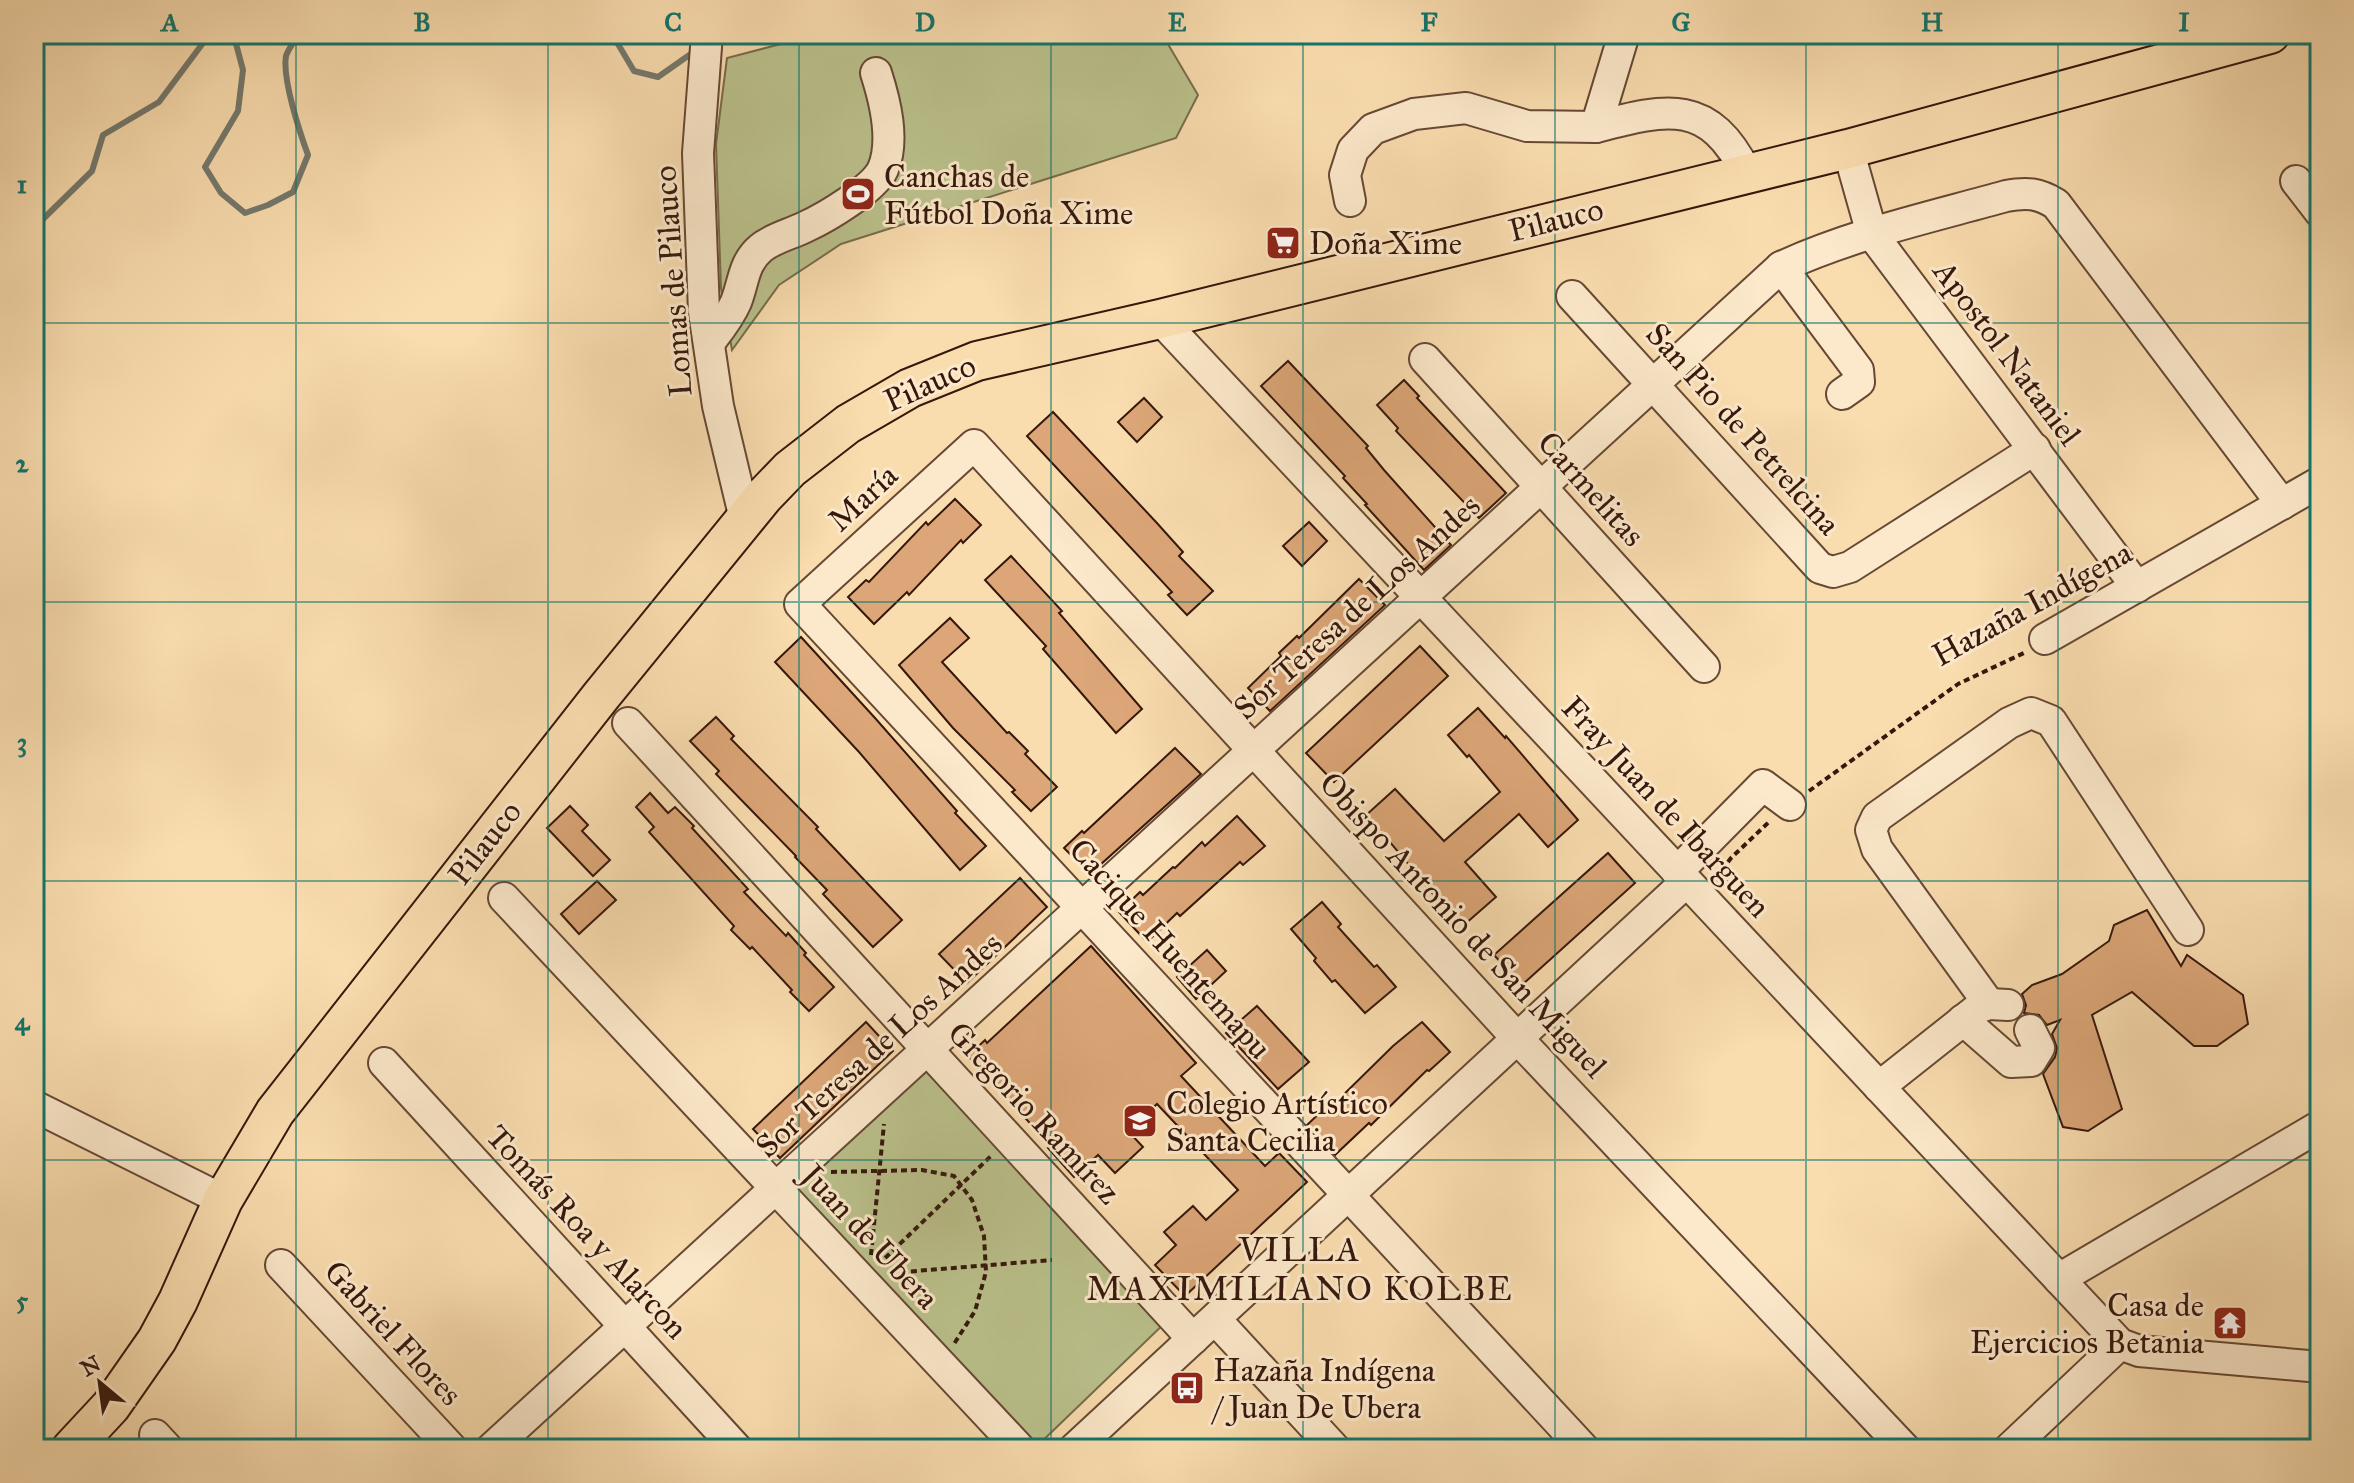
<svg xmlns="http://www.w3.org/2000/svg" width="2354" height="1483" font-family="'IM FELL Great Primer',serif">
<rect width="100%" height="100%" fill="#faddaf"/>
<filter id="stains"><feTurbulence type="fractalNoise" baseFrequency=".0025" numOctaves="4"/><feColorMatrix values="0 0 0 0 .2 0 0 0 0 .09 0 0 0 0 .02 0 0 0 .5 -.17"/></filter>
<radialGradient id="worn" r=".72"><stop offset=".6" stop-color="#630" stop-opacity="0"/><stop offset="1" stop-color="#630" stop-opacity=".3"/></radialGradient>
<!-- green -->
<g fill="#bbc28d" stroke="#786c4c" stroke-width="2">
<path d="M819 34H1162L1198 95 1176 138 841 244 779 285 732 350 721 288 716 144 727 58Z"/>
<path d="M928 1060 1169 1319 1035 1448 869 1274 791 1187Z"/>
</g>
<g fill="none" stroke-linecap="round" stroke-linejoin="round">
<!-- stream -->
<g stroke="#74796d" stroke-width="6">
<path d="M612 34 634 71 658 77 695 51"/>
<path d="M34 225 40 222 92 171 103 135 159 102 209 35 235 40 243 70 238 111 205 167 221 193 245 213 268 205 293 192 308 155C300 133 282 79 286 56 288 49 295 41 298 34"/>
</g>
</g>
<!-- building -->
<g fill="#dca678" stroke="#35170c" stroke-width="2">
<path d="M1288 361 1368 446 1366 448 1384 470 1451 545 1424 570 1365 505 1367 504 1343 478 1345 476 1261 386Z"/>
<path d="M1404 380 1419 396 1417 398 1506 493 1479 518 1396 431 1398 428 1377 405Z"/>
<path d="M1144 398 1162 417 1137 442 1118 422Z"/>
<path d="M1053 412 1156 522 1183 552 1179 556 1213 591 1187 615 1168 595 1172 592 1027 436Z"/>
<path d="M955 499 981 525 963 543 961 540 909 595 907 592 874 624 848 597 866 580 869 582 926 522 928 525Z"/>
<path d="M1309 522 1327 541 1302 566 1283 546Z"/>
<path d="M1011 556 1062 611 1059 613 1142 709 1116 733 1043 649 1046 646 985 580Z"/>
<path d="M1359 579 1385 605 1270 711 1248 688 1281 656 1279 653 1297 636 1299 638Z"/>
<path d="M950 618 969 638 942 662 1007 733 1009 732 1028 751 1025 754 1057 787 1031 811 1012 792 1015 790 953 728 899 665Z"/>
<path d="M801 637 875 718 957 811 955 813 986 846 960 870 859 752 775 662Z"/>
<path d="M1420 646 1448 676 1334 782 1306 753Z"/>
<path d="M1478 708 1505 738 1506 736 1578 820 1548 847 1519 814 1465 862 1496 897 1465 924 1436 891 1433 894 1385 836 1384 838 1365 816 1395 789 1444 841 1500 792 1469 755 1467 757 1448 735Z"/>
<path d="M716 717 734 736 731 739 818 827 816 829 902 920 873 947 823 894 827 890 795 857 796 856 716 774 719 771 690 741Z"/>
<path d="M1175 748 1201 774 1090 874 1064 848 1082 831 1084 833Z"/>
<path d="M650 793 668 813 675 807 694 826 692 828 748 889 744 892 786 936 788 933 806 953 804 955 834 987 809 1011 790 992 792 990 752 947 750 949 731 930 734 926 649 832 654 827 636 807Z"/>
<path d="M570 806 588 825 582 831 610 860 593 876 547 828Z"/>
<path d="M1237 816 1265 846 1243 865 1240 862 1180 916 1177 913 1147 942 1119 912 1140 892 1143 895 1173 867 1175 868 1202 842 1205 846Z"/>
<path d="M1608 853 1635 883 1522 985 1494 955Z"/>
<path d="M1020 878 1047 907 967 983 939 954Z"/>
<path d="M597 881 616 900 579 934 561 914Z"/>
<path d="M1322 902 1341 924 1338 927 1374 967 1377 965 1396 987 1365 1013 1335 980 1332 982 1314 961 1316 958 1291 929Z"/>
<path d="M2147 910 2181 966 2187 955 2243 995 2248 1024 2217 1046H2194L2132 992 2092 1015 2122 1109 2088 1131 2063 1127 2043 1074 2055 1057 2057 1048 2052 1034 2060 1020 2047 1025 2039 1015 2024 1013 2026 1005 2022 994 2032 985 2062 974 2109 941 2114 925Z"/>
<path d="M1091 946 1196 1063 1181 1076 1265 1166 1279 1153 1307 1182 1185 1296 1155 1265 1176 1245 1164 1232 1193 1206 1206 1220 1238 1190 1157 1104 1128 1131 1143 1147 1115 1173 1098 1155 1074 1177 1048 1148 1051 1146 968 1056 985 1040 987 1043Z"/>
<path d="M1207 950 1226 971 1196 999 1177 977Z"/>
<path d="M1257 1006 1309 1062 1278 1089 1226 1033Z"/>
<path d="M866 1022 893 1051 780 1158 753 1129Z"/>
<path d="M1422 1022 1450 1052 1429 1071 1427 1070 1371 1125 1369 1123 1335 1155 1307 1125 1327 1106 1329 1109 1393 1046Z"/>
</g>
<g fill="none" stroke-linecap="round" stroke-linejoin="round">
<!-- minor casing -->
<g stroke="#664835" stroke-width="34">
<g id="minor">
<path d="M707 34 698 153 704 312 718 406 745 519"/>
<path d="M1624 34 1596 127C1668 108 1709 98 1747 174"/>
<path d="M1848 149 1872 234 2137 587"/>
<path d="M2296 181 2320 212"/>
<path d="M1350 201 1345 175 1353 150 1373 129 1414 114 1466 108 1527 126 1596 127"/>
<path d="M1781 267 1858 370 1859 382 1842 394"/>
<path d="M1572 296 1820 568 1833 572 1850 567 2035 449"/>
<path d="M1160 319 2120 1344 2139 1351 2320 1367"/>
<path d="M709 343C719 330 729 318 736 302 744 282 743 263 761 248 773 238 791 234 805 227 825 218 874 189 883 169 895 140 885 101 876 73"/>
<path d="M1425 359 1704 667"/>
<path d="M2045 639 2320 482"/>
<path d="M628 723 1193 1339"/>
<path d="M1677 872 1763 785 1790 805"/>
<path d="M504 898 1020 1449"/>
<path d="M1989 1004 1877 849 1871 830 1877 817 2009 723 2031 713 2051 721 2188 930"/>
<path d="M1963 1020 2011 1062 2031 1061 2039 1048 2030 1030"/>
<path d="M384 1063 737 1449"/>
<path d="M1879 1087 1980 1007 1989 1004 2008 1005"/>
<path d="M34 1106 223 1200"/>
<path d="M281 1265 452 1449"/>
<path d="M2059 1279 2320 1126"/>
<path d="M1215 1319 1335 1449"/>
<path d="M155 1435 168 1449"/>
<path d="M491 1449 1781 267C1853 234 1931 217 2006 196 2027 192 2038 193 2056 204L2282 504"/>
<path d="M1074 1449 1686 882"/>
<path d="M1584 1449C1321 1169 1063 884 800 604L974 445 1517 1038 1905 1449"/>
<path d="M2009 1449 2120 1344"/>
</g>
</g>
<!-- major casing -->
<g stroke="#35170c" stroke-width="42">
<path id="major" d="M71 1449 111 1406 157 1340 178 1301 223 1200 275 1112 601 696 764 496 790 469 848 424 910 388 977 361 1160 319 1848 149 2270 34"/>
</g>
<!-- path -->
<g stroke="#35170c" stroke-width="4" stroke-dasharray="6 4" stroke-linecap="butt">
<path d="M1809 791 1958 684 2026 652"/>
<path d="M1716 878 1731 858 1770 821"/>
<path d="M831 1172 922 1170 954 1176 972 1200 984 1236 986 1272 975 1311 954 1344"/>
<path d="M871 1255 884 1124"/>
<path d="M878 1265 993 1154"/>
<path d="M891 1273 1052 1260"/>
</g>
<!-- minor -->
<use href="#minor" stroke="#fce9cb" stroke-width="30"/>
<!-- major -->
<use href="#major" stroke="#faddaf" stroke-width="38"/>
</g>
<!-- grid -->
<path fill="none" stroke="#0f766e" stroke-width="2" stroke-opacity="0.55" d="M296 34V1449M548 34V1449M799 34V1449M1051 34V1449M1303 34V1449M1555 34V1449M1806 34V1449M2058 34V1449M34 323H2320M34 602H2320M34 881H2320M34 1160H2320"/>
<!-- icons -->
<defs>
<g id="stadium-square" transform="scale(1.8)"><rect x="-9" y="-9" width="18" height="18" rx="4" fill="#8f2418" stroke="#fce9cb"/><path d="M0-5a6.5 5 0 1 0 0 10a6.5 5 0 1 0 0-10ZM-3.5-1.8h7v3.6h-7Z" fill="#fff"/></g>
<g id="supermarket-square" transform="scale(1.8)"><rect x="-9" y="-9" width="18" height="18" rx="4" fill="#8f2418" stroke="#fce9cb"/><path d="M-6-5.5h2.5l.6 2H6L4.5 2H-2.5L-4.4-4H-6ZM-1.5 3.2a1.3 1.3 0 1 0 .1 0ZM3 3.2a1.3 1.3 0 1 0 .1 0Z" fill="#fff"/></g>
<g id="school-square" transform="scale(1.8)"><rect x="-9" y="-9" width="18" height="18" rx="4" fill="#8f2418" stroke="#fce9cb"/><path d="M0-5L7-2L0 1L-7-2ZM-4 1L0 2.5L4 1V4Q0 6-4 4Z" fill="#fff"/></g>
<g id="temple-square" transform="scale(1.8)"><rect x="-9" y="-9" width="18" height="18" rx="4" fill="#8f2418" stroke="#fce9cb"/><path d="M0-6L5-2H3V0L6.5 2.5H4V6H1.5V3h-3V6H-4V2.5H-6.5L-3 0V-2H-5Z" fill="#fff"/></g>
<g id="bus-square" transform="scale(1.8)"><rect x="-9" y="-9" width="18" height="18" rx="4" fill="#8f2418" stroke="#fce9cb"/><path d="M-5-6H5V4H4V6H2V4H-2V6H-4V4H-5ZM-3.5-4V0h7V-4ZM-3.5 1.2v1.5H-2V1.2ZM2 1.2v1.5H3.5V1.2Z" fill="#fff"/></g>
</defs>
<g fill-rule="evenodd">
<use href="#stadium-square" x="858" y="194"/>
<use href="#supermarket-square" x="1283" y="243"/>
<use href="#school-square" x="1140" y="1121"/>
<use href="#temple-square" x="2230" y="1323"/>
<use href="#bus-square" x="1187" y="1388"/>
</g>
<g text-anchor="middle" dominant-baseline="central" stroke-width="6" stroke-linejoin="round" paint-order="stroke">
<!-- poi labels -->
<g font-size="32" fill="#35170c" stroke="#fce9cb" text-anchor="start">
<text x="884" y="176">Canchas de<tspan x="884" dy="37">Fútbol Doña Xime</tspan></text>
<text x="1309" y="243">Doña Xime</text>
<text x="1166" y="1103">Colegio Artístico<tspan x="1166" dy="37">Santa Cecilia</tspan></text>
<text x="2204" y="1305" text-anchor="end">Casa de<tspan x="2204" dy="37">Ejercicios Betania</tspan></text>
<text x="1213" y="1370">Hazaña Indígena<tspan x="1213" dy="37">/ Juan De Ubera</tspan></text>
</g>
<!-- street labels -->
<g font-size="32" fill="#35170c" stroke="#fce9cb">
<text transform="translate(1556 220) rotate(-14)">Pilauco</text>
<text transform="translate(673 281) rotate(-94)">Lomas de Pilauco</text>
<text transform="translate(2007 353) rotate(53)">Apostol Nataniel</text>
<text transform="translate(930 383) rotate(-24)">Pilauco</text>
<text transform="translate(1743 429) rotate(48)">San Pio de Petrelcina</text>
<text transform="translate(1591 489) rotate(48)">Carmelitas</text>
<text transform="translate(863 498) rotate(-43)">María</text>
<text transform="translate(2032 604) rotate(-29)">Hazaña Indígena</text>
<text transform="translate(1357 607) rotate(-42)">Sor Teresa de Los Andes</text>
<text transform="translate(1666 807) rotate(47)">Fray Juan de Ibarguen</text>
<text transform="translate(485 843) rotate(-52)">Pilauco</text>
<text transform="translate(1463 925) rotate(47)">Obispo Antonio de San Miguel</text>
<text transform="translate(1170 949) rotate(48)">Cacique Huentemapu</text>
<text transform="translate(879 1045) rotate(-42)">Sor Teresa de Los Andes</text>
<text transform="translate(1034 1113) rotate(47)">Gregorio Ramírez</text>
<text transform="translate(587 1232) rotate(47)">Tomás Roa y Alarcon</text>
<text transform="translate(870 1237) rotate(47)">Juan de Ubera</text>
<text transform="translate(393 1333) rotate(47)">Gabriel Flores</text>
</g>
<!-- neighbourhood labels -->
<g font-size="34" letter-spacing="2" fill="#35170c" stroke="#fce9cb">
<text x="1300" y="1249">VILLA<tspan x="1300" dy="39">MAXIMILIANO KOLBE</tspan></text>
</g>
</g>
<!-- margin -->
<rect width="2354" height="1483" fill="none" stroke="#faddaf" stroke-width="88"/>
<!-- north arrow -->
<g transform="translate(100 1383) rotate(331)" stroke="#fce9cb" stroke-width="6" paint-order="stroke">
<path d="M0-6L14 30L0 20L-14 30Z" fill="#35170c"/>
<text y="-12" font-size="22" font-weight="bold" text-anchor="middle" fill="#35170c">N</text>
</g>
<rect x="44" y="44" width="2266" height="1395" fill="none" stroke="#0f766e" stroke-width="3"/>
<g font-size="26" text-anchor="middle" font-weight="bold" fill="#0f766e">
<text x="170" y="31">A</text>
<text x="422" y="31">B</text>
<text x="673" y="31">C</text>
<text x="925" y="31">D</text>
<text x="1177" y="31">E</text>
<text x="1429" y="31">F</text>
<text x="1681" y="31">G</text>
<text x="1932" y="31">H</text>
<text x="2184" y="31">I</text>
<text x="22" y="193">1</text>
<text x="22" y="472">2</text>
<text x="22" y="751">3</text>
<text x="22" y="1030">4</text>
<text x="22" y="1309">5</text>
</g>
<rect width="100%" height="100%" filter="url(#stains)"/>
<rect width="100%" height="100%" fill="url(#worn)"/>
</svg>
